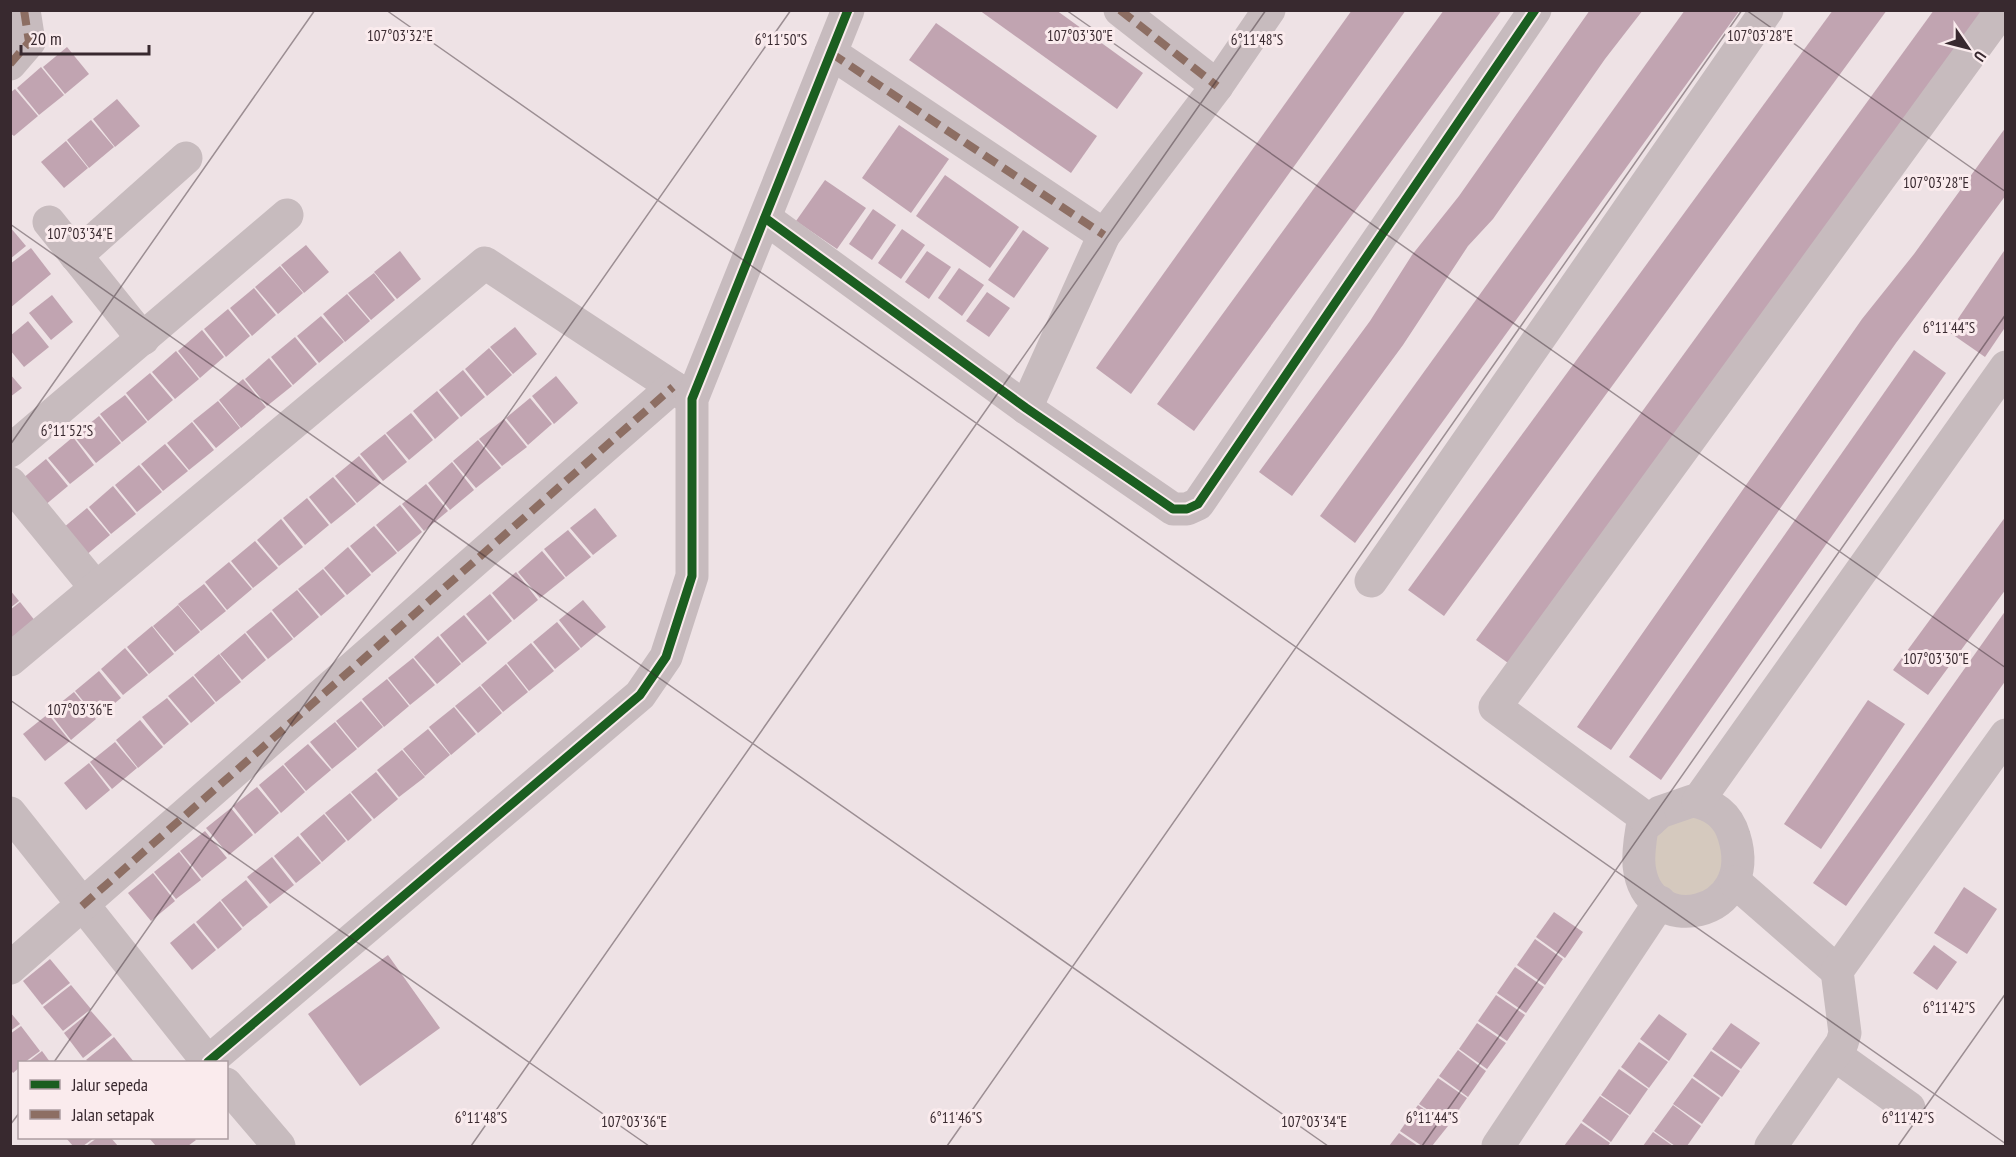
<svg xmlns="http://www.w3.org/2000/svg" width="2016" height="1157" font-family="'PT Sans Narrow',sans-serif">
<rect width="100%" height="100%" fill="#eee2e5"/>
<!-- green -->
<path fill="#d5c9be" d="M1708 803 1739 870 1675 913 1639 850 1642 828Z"/>
<!-- building -->
<g fill="#c1a4b1">
<path d="M979 10H1056L1143 73 1117 109Z"/>
<path d="M1352 10H1406L1131 394 1096 368Z"/>
<path d="M1444 10H1502L1194 431 1157 404Z"/>
<path d="M1590 10H1643L1605 59 1493 219 1468 246 1403 345 1292 496 1259 472 1370 321 1412 255 1459 196Z"/>
<path d="M1685 10H1740L1355 543 1320 516Z"/>
<path d="M1833 10H1887L1444 616 1408 590Z"/>
<path d="M1934 10H1992L1515 668 1476 640Z"/>
<path d="M936 23 1097 136 1071 173 909 60Z"/>
<path d="M67 47 89 74 65 94 43 67Z"/>
<path d="M41 67 64 95 39 115 17 88Z"/>
<path d="M15 89 38 116 14 136 10 133V93Z"/>
<path d="M117 99 140 126 115 147 93 119Z"/>
<path d="M91 120 114 147 89 168 67 140Z"/>
<path d="M899 125 949 159 911 213 862 178Z"/>
<path d="M2006 127V195L1896 343 1611 750 1577 727 1862 319 1914 254Z"/>
<path d="M66 141 88 168 64 188 41 162Z"/>
<path d="M945 175 1019 227 990 268 916 216Z"/>
<path d="M825 180 866 208 837 249 796 221Z"/>
<path d="M873 209 896 225 872 260 849 244Z"/>
<path d="M10 227 26 246 10 259Z"/>
<path d="M902 229 925 245 901 279 878 263Z"/>
<path d="M1023 230 1049 248 1014 298 988 280Z"/>
<path d="M306 245 329 272 304 293 281 265Z"/>
<path d="M31 248 51 274 10 308V264Z"/>
<path d="M2006 248V326L1985 357 1949 332Z"/>
<path d="M400 251 421 279 397 299 374 272Z"/>
<path d="M927 251 951 267 929 299 905 282Z"/>
<path d="M280 266 303 293 278 314 255 287Z"/>
<path d="M959 268 984 285 962 316 938 298Z"/>
<path d="M374 273 395 300 371 320 348 293Z"/>
<path d="M254 288 276 315 252 336 230 308Z"/>
<path d="M987 292 1010 308 989 337 966 321Z"/>
<path d="M347 294 370 321 345 342 323 314Z"/>
<path d="M52 295 73 322 51 340 29 313Z"/>
<path d="M228 309 250 336 226 357 204 329Z"/>
<path d="M321 316 344 342 319 363 297 336Z"/>
<path d="M28 321 49 347 24 367 10 350V336Z"/>
<path d="M515 327 537 354 513 374 490 347Z"/>
<path d="M202 330 224 357 200 378 178 351Z"/>
<path d="M295 337 317 364 293 385 271 357Z"/>
<path d="M489 348 512 375 487 396 465 369Z"/>
<path d="M1914 350 1946 373 1661 780 1629 757Z"/>
<path d="M176 351 199 379 175 399 152 372Z"/>
<path d="M269 358 292 386 267 406 245 379Z"/>
<path d="M463 370 485 397 461 417 439 390Z"/>
<path d="M150 373 173 400 148 421 126 393Z"/>
<path d="M10 374 22 388 10 397Z"/>
<path d="M556 376 578 403 554 424 532 396Z"/>
<path d="M243 379 266 407 241 428 219 400Z"/>
<path d="M437 391 459 418 435 439 413 411Z"/>
<path d="M125 395 147 422 122 442 100 414Z"/>
<path d="M530 398 552 424 528 445 506 418Z"/>
<path d="M218 401 240 428 216 448 193 421Z"/>
<path d="M411 413 433 440 409 460 386 433Z"/>
<path d="M99 416 121 443 96 463 74 436Z"/>
<path d="M504 419 527 447 502 466 479 439Z"/>
<path d="M192 422 214 450 189 470 167 443Z"/>
<path d="M385 434 407 462 383 481 360 454Z"/>
<path d="M73 437 94 465 70 484 48 458Z"/>
<path d="M478 440 501 468 476 488 453 461Z"/>
<path d="M165 444 188 471 163 491 141 464Z"/>
<path d="M359 456 381 483 357 503 335 476Z"/>
<path d="M46 459 68 486 44 506 22 479Z"/>
<path d="M452 462 474 490 450 510 428 483Z"/>
<path d="M139 465 162 492 137 512 115 485Z"/>
<path d="M333 477 356 504 331 524 309 497Z"/>
<path d="M426 484 448 511 424 531 402 504Z"/>
<path d="M113 486 136 514 111 534 89 507Z"/>
<path d="M307 498 329 525 305 545 283 518Z"/>
<path d="M400 505 422 532 398 552 376 525Z"/>
<path d="M87 508 110 535 85 556 63 528Z"/>
<path d="M595 508 617 536 593 555 570 528Z"/>
<path d="M2006 516V589L1928 695 1893 670Z"/>
<path d="M281 519 303 547 279 566 257 540Z"/>
<path d="M374 526 397 553 372 573 350 546Z"/>
<path d="M568 530 591 557 566 577 544 549Z"/>
<path d="M255 541 278 568 253 588 231 561Z"/>
<path d="M348 547 371 575 347 595 324 568Z"/>
<path d="M542 551 565 578 540 598 518 572Z"/>
<path d="M229 562 252 589 227 610 205 582Z"/>
<path d="M323 569 345 596 321 616 298 589Z"/>
<path d="M516 572 538 600 514 620 492 593Z"/>
<path d="M204 584 226 611 201 631 178 604Z"/>
<path d="M10 590 19 601 10 608Z"/>
<path d="M297 590 319 617 294 638 272 610Z"/>
<path d="M490 594 512 621 488 641 466 614Z"/>
<path d="M583 600 606 627 581 648 559 620Z"/>
<path d="M20 602 40 627 10 646V610Z"/>
<path d="M178 605 200 632 175 652 153 626Z"/>
<path d="M2006 610V680L1846 906 1813 883Z"/>
<path d="M271 612 293 639 268 659 246 632Z"/>
<path d="M464 615 487 643 462 663 440 635Z"/>
<path d="M557 622 580 649 555 669 533 642Z"/>
<path d="M152 626 174 654 149 674 127 647Z"/>
<path d="M245 633 266 660 242 680 220 654Z"/>
<path d="M438 636 461 664 437 684 414 657Z"/>
<path d="M531 643 554 671 529 691 507 663Z"/>
<path d="M125 648 148 675 123 695 101 669Z"/>
<path d="M219 654 241 682 216 702 194 675Z"/>
<path d="M413 658 435 685 410 705 388 678Z"/>
<path d="M506 664 528 692 503 712 481 685Z"/>
<path d="M99 671 121 698 97 718 75 691Z"/>
<path d="M193 676 215 703 191 723 168 696Z"/>
<path d="M387 679 409 706 384 727 362 699Z"/>
<path d="M480 686 502 713 478 733 455 706Z"/>
<path d="M74 692 96 719 71 740 49 712Z"/>
<path d="M167 698 189 724 164 745 142 717Z"/>
<path d="M1868 700 1905 724 1821 849 1784 824Z"/>
<path d="M361 701 383 727 358 748 336 721Z"/>
<path d="M454 707 476 734 451 755 429 727Z"/>
<path d="M48 714 70 741 45 761 23 734Z"/>
<path d="M140 720 163 747 138 768 116 740Z"/>
<path d="M335 722 357 749 332 769 310 742Z"/>
<path d="M428 729 450 755 425 776 403 749Z"/>
<path d="M115 742 137 768 112 789 90 762Z"/>
<path d="M308 744 331 770 306 791 284 764Z"/>
<path d="M402 750 425 777 399 797 377 770Z"/>
<path d="M89 763 110 790 86 810 64 783Z"/>
<path d="M283 765 305 792 281 813 259 785Z"/>
<path d="M376 772 398 799 374 819 351 792Z"/>
<path d="M257 787 279 813 255 834 233 806Z"/>
<path d="M350 793 372 820 348 841 325 813Z"/>
<path d="M231 808 253 835 229 855 206 828Z"/>
<path d="M324 814 346 841 322 862 300 834Z"/>
<path d="M205 831 227 858 202 878 180 851Z"/>
<path d="M298 836 321 863 296 883 274 856Z"/>
<path d="M179 852 201 880 176 899 154 872Z"/>
<path d="M272 857 294 885 270 904 247 877Z"/>
<path d="M153 873 175 901 151 921 128 893Z"/>
<path d="M246 880 268 907 243 927 221 900Z"/>
<path d="M1964 887 1997 909 1967 954 1934 933Z"/>
<path d="M220 901 242 929 218 949 196 922Z"/>
<path d="M1554 912 1583 932 1565 958 1536 937Z"/>
<path d="M194 923 216 950 192 970 170 943Z"/>
<path d="M1535 939 1563 959 1545 985 1517 965Z"/>
<path d="M1934 945 1957 962 1937 990 1913 973Z"/>
<path d="M388 955 440 1028 360 1086 308 1014Z"/>
<path d="M50 959 70 983 42 1005 23 981Z"/>
<path d="M1515 967 1544 987 1526 1013 1497 993Z"/>
<path d="M71 985 91 1009 63 1031 43 1007Z"/>
<path d="M1496 995 1525 1015 1507 1041 1478 1021Z"/>
<path d="M91 1011 112 1035 83 1058 64 1033Z"/>
<path d="M10 1012 20 1024 10 1031Z"/>
<path d="M1659 1014 1687 1034 1669 1061 1640 1039Z"/>
<path d="M1477 1023 1506 1043 1487 1069 1459 1049Z"/>
<path d="M1731 1023 1760 1043 1741 1069 1712 1049Z"/>
<path d="M21 1026 40 1051 25 1062H20V1067L13 1073 10 1069V1034Z"/>
<path d="M114 1037 134 1062H89L86 1060Z"/>
<path d="M1639 1042 1668 1062 1649 1088 1621 1067Z"/>
<path d="M1458 1050 1486 1071 1468 1097 1439 1076Z"/>
<path d="M42 1051 50 1062H28Z"/>
<path d="M1711 1051 1740 1071 1722 1097 1693 1076Z"/>
<path d="M1619 1069 1648 1089 1630 1115 1601 1095Z"/>
<path d="M1438 1078 1467 1098 1449 1124 1419 1104Z"/>
<path d="M1692 1078 1720 1098 1702 1124 1673 1104Z"/>
<path d="M1600 1096 1629 1116 1611 1142 1582 1121Z"/>
<path d="M1418 1105 1448 1126 1432 1146H1422L1400 1131Z"/>
<path d="M1673 1105 1701 1126 1687 1146H1675L1654 1131Z"/>
<path d="M1581 1123 1610 1143 1608 1146H1564Z"/>
<path d="M1653 1132 1673 1146H1643Z"/>
<path d="M1399 1133 1418 1146H1389Z"/>
<path d="M66 1138H94L83 1146H73Z"/>
<path d="M97 1138H111L118 1146H86Z"/>
<path d="M149 1138H193L196 1140 188 1146H156Z"/>
</g>
<g fill="none" stroke-linecap="round" stroke-linejoin="round">
<!-- minor -->
<g stroke="#c7bbbe" stroke-width="33">
<path d="M1120 10 1217 86"/>
<path d="M831 53 1104 235"/>
<path d="M10 64 29 42 24 10"/>
<path d="M765 218 1026 408 1160 500 1173 509H1187L1198 504 1535 10"/>
<path d="M49 222 143 339"/>
<path d="M76 256 186 158"/>
<path d="M1026 408 1104 235 1217 86 1269 10"/>
<path d="M10 451 287 215"/>
<path d="M10 483 96 588"/>
<path d="M1371 581 1767 10"/>
<path d="M10 660 485 263 690 398"/>
<path d="M1692 801C1713 804 1728 815 1734 836 1760 918 1646 941 1639 865 1638 853 1640 840 1642 828L1660 812Z"/>
<path d="M1698 801 2006 367"/>
<path d="M10 813 208 1062"/>
<path d="M1650 821 1495 707 2002 10"/>
<path d="M1735 882 1837 971"/>
<path d="M10 968 673 387"/>
<path d="M1835 1055 1909 1108"/>
<path d="M208 1062 640 695 666 657 692 576V399L848 10"/>
<path d="M226 1084 279 1146"/>
<path d="M1498 1146 1660 902"/>
<path d="M1771 1146 1842 1043 1845 1033 1837 971 2006 735"/>
</g>
<!-- quiet -->
<g stroke="#8d6e63" stroke-width="8" stroke-dasharray="15 8" stroke-linecap="butt">
<path d="M1120 10 1217 86"/>
<path d="M831 53 1104 235"/>
<path d="M10 64 29 42 24 10"/>
<path d="M82 906 673 387"/>
</g>
<!-- cycleway casing -->
<g stroke="#faebed" stroke-width="13">
<g id="cycleway">
<path d="M765 218 1026 408 1160 500 1173 509H1187L1198 504 1535 10"/>
<path d="M208 1062 640 695 666 657 692 576V399L848 10"/>
</g>
</g>
<!-- cycleway -->
<use href="#cycleway" stroke="#1b5e20" stroke-width="9"/>
</g>
<!-- ticks -->
<path fill="none" stroke="#38292f" stroke-width="1.5" stroke-opacity="0.45" d="M386 10 2006 1144M1066 10 2006 668M1746 10 2006 192M10 224 1328 1146M10 445 315 10M10 700 649 1146M54 1062 791 10M10 1125 20 1112M471 1146 1266 10M947 1146 1742 10M1422 1146 2006 314M1898 1146 2006 993"/>
<g font-size="15" text-anchor="middle" fill="#38292f" stroke="#faebed" stroke-width="6" stroke-linejoin="round" paint-order="stroke">
<text x="400" y="41">107°03'32"E</text>
<text x="1080" y="41">107°03'30"E</text>
<text x="1760" y="41">107°03'28"E</text>
<text x="781" y="45">6°11'50"S</text>
<text x="1257" y="45">6°11'48"S</text>
<text x="1936" y="188">107°03'28"E</text>
<text x="80" y="239">107°03'34"E</text>
<text x="1949" y="333">6°11'44"S</text>
<text x="67" y="436">6°11'52"S</text>
<text x="1936" y="664">107°03'30"E</text>
<text x="80" y="715">107°03'36"E</text>
<text x="1949" y="1013">6°11'42"S</text>
<text x="481" y="1123">6°11'48"S</text>
<text x="956" y="1123">6°11'46"S</text>
<text x="1432" y="1123">6°11'44"S</text>
<text x="1908" y="1123">6°11'42"S</text>
<text x="634" y="1127">107°03'36"E</text>
<text x="1314" y="1127">107°03'34"E</text>
</g>
<!-- border -->
<rect width="2016" height="1157" fill="none" stroke="#38292f" stroke-width="24"/>
<!-- legend -->
<rect x="18" y="1061" width="210" height="78" fill="#faebed" stroke="#ac9da1" stroke-width="1.5"/>
<rect x="30" y="1080" width="30" height="9" fill="#1b5e20" stroke="#ac9da1" stroke-width="1.5"/>
<text x="72" y="1091" font-size="18" fill="#38292f">Jalur sepeda</text>
<rect x="30" y="1110" width="30" height="9" fill="#8d6e63" stroke="#ac9da1" stroke-width="1.5"/>
<text x="72" y="1121" font-size="18" fill="#38292f">Jalan setapak</text>
<!-- north arrow -->
<g transform="translate(1968 48) rotate(125)" stroke="#faebed" stroke-width="4.5" paint-order="stroke">
<path d="M0-4.5L10 22L0 15L-10 22Z" fill="#38292f"/>
<text y="-9" font-size="16" font-weight="bold" text-anchor="middle" fill="#38292f">U</text>
</g>
<!-- scale -->
<path d="M21 45v9h128v-9" fill="none" stroke="#38292f" stroke-width="3"/>
<text x="30" y="45" font-size="18" fill="#38292f" stroke="#faebed" stroke-width="4.5" paint-order="stroke">20 m</text>
</svg>
